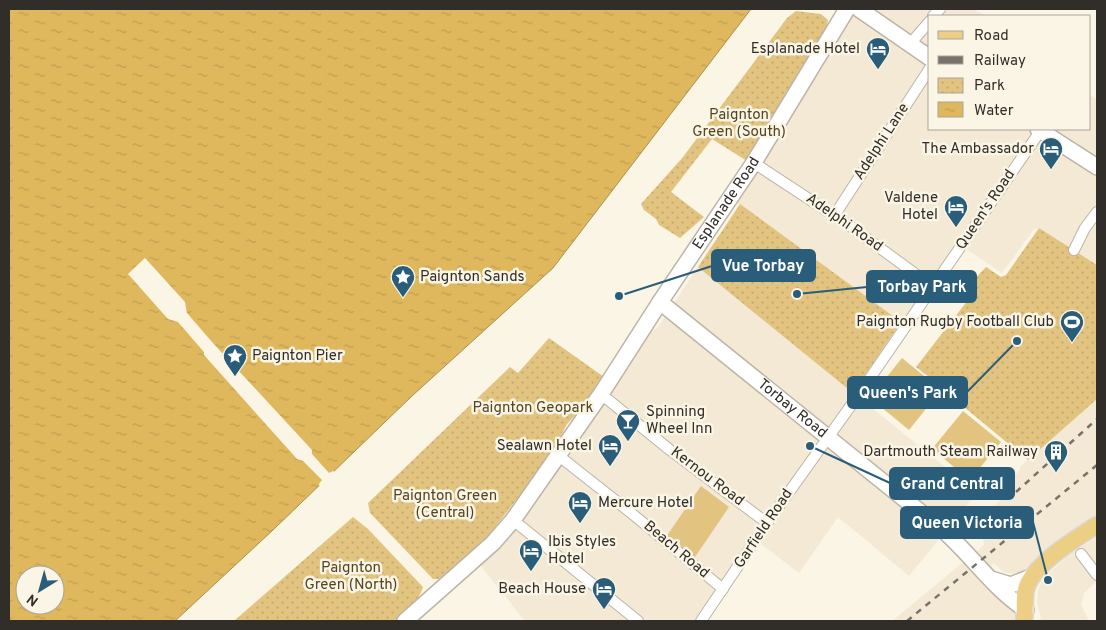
<svg xmlns="http://www.w3.org/2000/svg" width="1106" height="630" font-family="Overpass,sans-serif">
<defs>
<pattern id="park-dots" width="8" height="8" patternUnits="userSpaceOnUse" patternTransform="scale(1.25)"><rect width="8" height="8" fill="#e2c480"/><path d="M2 2h.1M6 6h.1" fill="none" stroke="#c2a96f" stroke-width="1.8" stroke-linecap="round"/></pattern>
<pattern id="water-ripples" width="26" height="14" patternUnits="userSpaceOnUse" patternTransform="scale(1.25)"><rect width="26" height="14" fill="#dfb85d"/><path d="M2 4q2-2 4 0t4 0M15 11q2-2 4 0t4 0" fill="none" stroke="#c09e51"/></pattern>
</defs>
<rect width="100%" height="100%" fill="#fbf5e6"/>
<!-- built -->
<g fill="#f3e9d4">
<path d="M847 9H973L987 16H930V129H1090V95L1097 100V265L1039 228 1034 229 1002 273 962 246 905 327 730 198Z"/>
<path d="M698 267 977 493 909 576 838 517 799 573 757 541 701 621H525L476 560 650 332 658 327Z"/>
<path d="M1097 399V516L1029 570 1013 574 1003 572 994 563 979 577 1005 605 1022 615 1021 621H892L984 545 982 530 978 526 1000 500 989 490 1002 476 1009 481 1020 470V467Z"/>
<path d="M1097 537V581L1084 593 1081 605 1089 621H1038L1041 618 1037 603 1038 590 1043 579 1070 554Z"/>
</g>
<!-- grass -->
<g fill="#e2c480">
<path d="M902 358 941 390 909 430 870 398Z"/>
<path d="M963 411 1001 442 970 480 932 449Z"/>
<path d="M701 486 729 507 693 560 666 537Z"/>
</g>
<!-- park -->
<g fill="url(#park-dots)">
<path d="M796 11 821 14 828 20 827 26 747 161 712 139 671 192 704 217 680 238 659 225 656 219 644 210 641 204 683 157 787 18Z"/>
<path d="M740 204 901 322 853 393 698 267Z"/>
<path d="M1039 228 1097 265V399L1028 460 964 407 966 405 916 367 975 291 968 286 986 267 1001 277 1006 275Z"/>
<path d="M549 338 604 377 584 406 567 424 549 458 492 531 482 543 439 579H433L370 513 368 503 510 367 518 373Z"/>
<path d="M353 517 368 529 423 587C418 602 408 612 396 621H234Z"/>
</g>
<!-- water -->
<path fill="url(#water-ripples)" stroke="#ab8f4d" fill-rule="evenodd" d="M9 9H751L553 268 412 396 273 530 175 621H9ZM25 575H55V605H25Z"/>
<!-- pier -->
<path fill="#fbf5e6" d="M145 258 185 302 187 313 212 342 312 450V454L329 473 333 471 336 473 320 488 319 484 322 480 303 461 297 459 204 355V352L178 322 168 319 128 274Z"/>
<g fill="none" stroke-linecap="round" stroke-linejoin="round">
<!-- minor casing -->
<g stroke="#bcb5a7" stroke-width="12">
<g id="minor">
<path d="M933 16 940 9"/>
<path d="M910 44 930 21"/>
<path d="M754 163 847 224 932 286"/>
<path d="M834 216 930 68"/>
<path d="M1074 250 1085 228 1097 212"/>
<path d="M601 394 670 450 767 523"/>
<path d="M559 456 630 512 723 589"/>
<path d="M513 520 638 621"/>
<path d="M1081 554 1097 575"/>
<path d="M701 621 767 523 857 397 1041 130"/>
</g>
</g>
<!-- secondary casing -->
<g stroke="#bcb5a7" stroke-width="18">
<g id="secondary">
<path d="M859 9 930 58"/>
<path d="M1038 129 1097 167"/>
<path id="s1" d="M660 302 944 531C973 557 994 589 1026 610"/>
<path d="M991 579 1011 585 1031 577"/>
<path id="s2" d="M405 621 493 543 513 520 601 394 660 302 753 164 847 9"/>
</g>
</g>
<!-- primary casing -->
<g stroke="#dad9d8" stroke-width="19">
<path id="primary" d="M1024 621C1026 610 1023 597 1027 586 1036 563 1076 538 1097 525"/>
</g>
<!-- minor -->
<use href="#minor" stroke="#fff" stroke-width="10"/>
<!-- secondary -->
<use href="#secondary" stroke="#fff" stroke-width="15"/>
<!-- primary -->
<use href="#primary" stroke="#eccf84" stroke-width="16"/>
<!-- rail -->
<g stroke="#77736a" stroke-width="2.5" stroke-dasharray="6 6" stroke-linecap="butt">
<path d="M1016 492 1097 419"/>
<path d="M907 621 1097 465"/>
</g>
</g>
<!-- icons -->
<defs>
<g id="hotel-pin" transform="scale(1.25)"><path d="M0 17L-7.5 6A9.5 9.5 0 1 1 7.5 6Z" fill="#2a5d7a" stroke="#fbf5e6"/><path d="M-6-4.5h1.5V1H6V5H4.5V3h-9V5H-6ZM-4 0a1.8 1.8 0 1 1 3.6 0ZM.5 0V-2.5h3Q6-2.5 6 0Z" fill="#fff"/></g>
<g id="sight-pin" transform="scale(1.25)"><path d="M0 17L-7.5 6A9.5 9.5 0 1 1 7.5 6Z" fill="#2a5d7a" stroke="#fbf5e6"/><path d="M0-6L1.8-2.2L6-1.7L2.9 1.2L3.7 5.4L0 3.3L-3.7 5.4L-2.9 1.2L-6-1.7L-1.8-2.2Z" fill="#fff"/></g>
<g id="stadium-pin" transform="scale(1.25)"><path d="M0 17L-7.5 6A9.5 9.5 0 1 1 7.5 6Z" fill="#2a5d7a" stroke="#fbf5e6"/><path d="M0-5a6.5 5 0 1 0 0 10a6.5 5 0 1 0 0-10ZM-3.5-1.8h7v3.6h-7Z" fill="#fff"/></g>
<g id="bar-pin" transform="scale(1.25)"><path d="M0 17L-7.5 6A9.5 9.5 0 1 1 7.5 6Z" fill="#2a5d7a" stroke="#fbf5e6"/><path d="M-6-5H6L.8 .8V4.5H3.5V6h-7V4.5H-.8V.8Z" fill="#fff"/></g>
<g id="building-pin" transform="scale(1.25)"><path d="M0 17L-7.5 6A9.5 9.5 0 1 1 7.5 6Z" fill="#2a5d7a" stroke="#fbf5e6"/><path d="M-4-6H4V6H1V3H-1V6H-4ZM-2.5-4.3h1.7v1.8h-1.7ZM.8-4.3h1.7v1.8H.8ZM-2.5-1h1.7V.8h-1.7ZM.8-1h1.7V.8H.8Z" fill="#fff"/></g>
</defs>
<g fill-rule="evenodd">
<use href="#hotel-pin" x="878" y="49"/>
<use href="#hotel-pin" x="1051" y="149"/>
<use href="#hotel-pin" x="956" y="207"/>
<use href="#sight-pin" x="403" y="277"/>
<use href="#stadium-pin" x="1072" y="322"/>
<use href="#sight-pin" x="235" y="356"/>
<use href="#bar-pin" x="628" y="421"/>
<use href="#hotel-pin" x="610" y="446"/>
<use href="#building-pin" x="1056" y="452"/>
<use href="#hotel-pin" x="580" y="503"/>
<use href="#hotel-pin" x="531" y="551"/>
<use href="#hotel-pin" x="604" y="589"/>
</g>
<g text-anchor="middle" dominant-baseline="central" stroke-width="5" stroke-linejoin="round" paint-order="stroke">
<!-- poi labels -->
<g font-size="15" fill="#312e29" stroke="#fbf5e6" text-anchor="end">
<text x="860" y="49">Esplanade Hotel</text>
<text x="1034" y="149">The Ambassador</text>
<text x="938" y="198">Valdene<tspan x="938" dy="17">Hotel</tspan></text>
<text x="420" y="277" text-anchor="start">Paignton Sands</text>
<text x="1054" y="322">Paignton Rugby Football Club</text>
<text x="252" y="356" text-anchor="start">Paignton Pier</text>
<text x="646" y="412" text-anchor="start">Spinning<tspan x="646" dy="17">Wheel Inn</tspan></text>
<text x="592" y="446">Sealawn Hotel</text>
<text x="1038" y="452">Dartmouth Steam Railway</text>
<text x="598" y="503" text-anchor="start">Mercure Hotel</text>
<text x="548" y="542" text-anchor="start">Ibis Styles<tspan x="548" dy="17">Hotel</tspan></text>
<text x="586" y="589">Beach House</text>
</g>
<!-- park labels -->
<g font-size="15" fill="#55451f" stroke="#fbf5e6">
<text x="739" y="115">Paignton<tspan x="739" dy="17">Green (South)</tspan></text>
<text x="533" y="408">Paignton Geopark</text>
<text x="445" y="496">Paignton Green<tspan x="445" dy="17">(Central)</tspan></text>
<text x="351" y="568">Paignton<tspan x="351" dy="17">Green (North)</tspan></text>
</g>
<!-- street labels -->
<g font-size="15" fill="#312e29" stroke="#fbf5e6">
<text transform="translate(882 142) rotate(-57)">Adelphi Lane</text>
<text stroke="none"><textPath href="#s2" startOffset="530">Esplanade Road</textPath></text>
<text transform="translate(986 210) rotate(-56)">Queen's Road</text>
<text transform="translate(844 223) rotate(35)">Adelphi Road</text>
<text stroke="none"><textPath href="#s1" startOffset="170">Torbay Road</textPath></text>
<text transform="translate(707 477) rotate(37)">Kernou Road</text>
<text transform="translate(764 529) rotate(-56)">Garfield Road</text>
<text transform="translate(676 550) rotate(40)">Beach Road</text>
</g>
</g>
<!-- callouts -->
<path fill="none" stroke="#2a5d7a" stroke-width="2" d="M619 296L712 266M797 294L867 287M1017 341L967 392M810 446L890 483M1048 580L1033 522"/>
<g fill="#2a5d7a" stroke="#fbf5e6" stroke-width="2">
<circle cx="619" cy="296" r="5"/>
<circle cx="797" cy="294" r="5"/>
<circle cx="1017" cy="341" r="5"/>
<circle cx="810" cy="446" r="5"/>
<circle cx="1048" cy="580" r="5"/>
</g>
<g fill="#2a5d7a" stroke="#2a5d7a" stroke-width="2">
<rect x="712" y="250" width="103" height="31" rx="5"/>
<rect x="867" y="271" width="109" height="31" rx="5"/>
<rect x="848" y="377" width="119" height="31" rx="5"/>
<rect x="890" y="468" width="124" height="31" rx="5"/>
<rect x="901" y="507" width="132" height="31" rx="5"/>
</g>
<g font-size="16" text-anchor="middle" font-weight="bold" fill="#fff">
<text x="763" y="271">Vue Torbay</text>
<text x="922" y="292">Torbay Park</text>
<text x="908" y="398">Queen's Park</text>
<text x="952" y="489">Grand Central</text>
<text x="967" y="528">Queen Victoria</text>
</g>
<!-- border -->
<rect width="1106" height="630" fill="none" stroke="#312e29" stroke-width="20"/>
<!-- legend -->
<rect x="928" y="15" width="162" height="115" fill="#fbf5e6" stroke="#aaa59a"/>
<rect x="938" y="31" width="25" height="8" fill="#eccf84" stroke="#aaa59a"/>
<text x="974" y="40" font-size="15" fill="#312e29">Road</text>
<rect x="938" y="56" width="25" height="8" fill="#77736a" stroke="#aaa59a"/>
<text x="974" y="65" font-size="15" fill="#312e29">Railway</text>
<rect x="938" y="78" width="25" height="15" fill="url(#park-dots)" stroke="#aaa59a"/>
<text x="974" y="90" font-size="15" fill="#312e29">Park</text>
<rect x="938" y="102" width="25" height="15" fill="url(#water-ripples)" stroke="#aaa59a"/>
<text x="974" y="115" font-size="15" fill="#312e29">Water</text>
<!-- north arrow -->
<g transform="translate(40 590) rotate(217)"><circle r="24" fill="#fbf5e6" stroke="#aaa59a"/>
<path d="M0-4L9 19L0 12L-9 19Z" fill="#2a5d7a"/>
<text y="-8" font-size="14" font-weight="bold" text-anchor="middle" fill="#312e29">N</text>
</g>
</svg>
